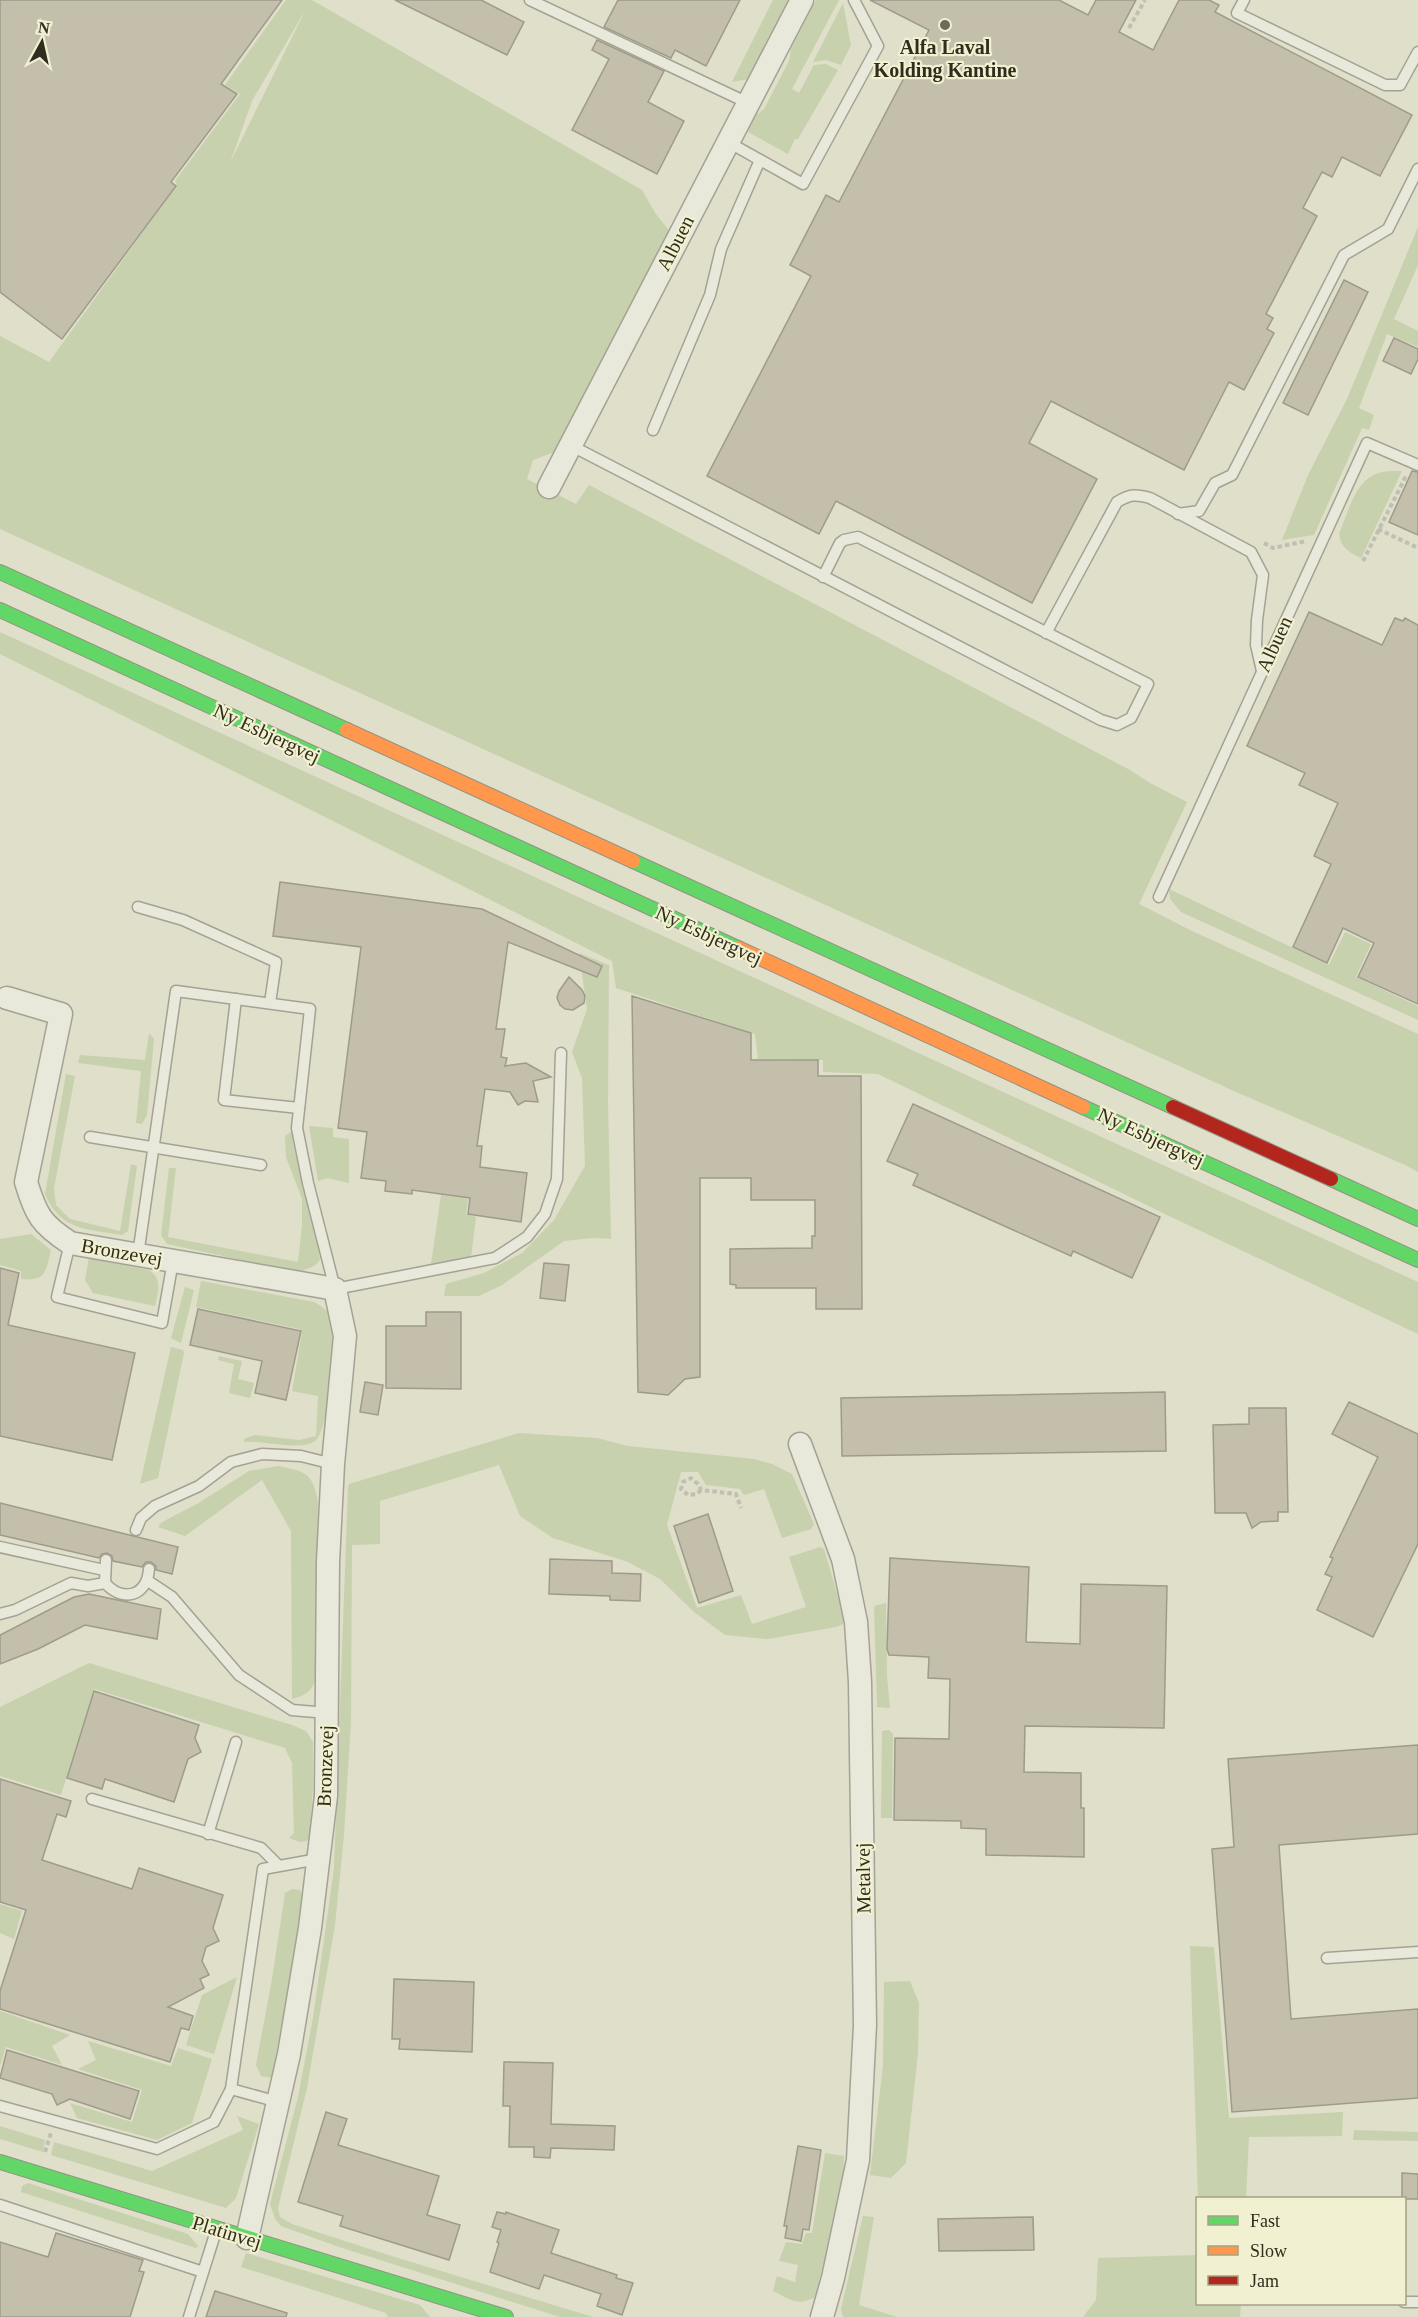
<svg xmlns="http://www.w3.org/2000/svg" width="1418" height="2317" font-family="Georgia,serif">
<rect width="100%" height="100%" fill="#dfdfca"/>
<!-- green -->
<g fill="#c7d1ae" fill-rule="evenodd">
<path d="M286 0H312L642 190 656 214 671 233 557 451 533 460 527 479 576 504 589 485 1130 770 1150 783 1187 802 1139 904 1192 931 1418 1034V1172L1405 1165 1234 1091 0 529V336L49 362 177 185 175 181 240 94 225 85ZM305 11 230 163 252 101Z"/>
<path d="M773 0H791L750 79 732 82Z"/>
<path d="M816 0H839L792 89 799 93 814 65 826 64 838 70 798 139H795L788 154 748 132 754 117 764 109 789 61 791 49Z"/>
<path d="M843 3 851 45 841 65 826 60 813 62Z"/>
<path d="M1418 227V265L1394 319 1418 331V347L1387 334 1359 408 1374 415 1369 430 1362 428 1314 535 1282 540 1308 475 1347 399Z"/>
<path d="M1402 471 1361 558C1349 552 1341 548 1339 534 1347 516 1353 488 1370 477 1380 470 1392 471 1402 471Z"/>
<path d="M0 632 1418 1282V1334L1169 1216 878 1074 823 1072V1060L758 1059 755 1034 616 988 612 961 0 654Z"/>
<path d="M1169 889 1329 965 1345 932 1371 944 1356 977 1418 1006V1020L1181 912 1170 899Z"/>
<path d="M579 953 609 965 608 1101 611 1239 594 1238 564 1241 502 1285 479 1296H444L446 1284 484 1273 522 1253 554 1220 585 1166 582 1078 572 1052 587 1009Z"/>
<path d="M149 1033 154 1039 147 1115 142 1124 136 1123 141 1071 78 1063 80 1055 145 1060Z"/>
<path d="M66 1074 75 1076 54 1188 56 1205 70 1219 120 1231 131 1164 137 1166 128 1231 122 1235C87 1229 61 1231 45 1194Z"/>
<path d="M309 1126 333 1128V1137L349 1139V1183L327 1178 318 1181Z"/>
<path d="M297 1128 293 1143 317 1240 320 1260 314 1266 302 1271 282 1269 167 1244 161 1235 169 1168H176L168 1237 298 1262 302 1225V1199L286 1157 285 1136Z"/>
<path d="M441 1195 468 1199 466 1214 476 1217 471 1257 456 1262 431 1264Z"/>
<path d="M31 1234 51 1250C46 1271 46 1282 21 1279V1271L0 1265V1239Z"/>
<path d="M89 1258 149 1270C163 1279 158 1292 155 1306L93 1293 85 1280Z"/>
<path d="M201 1281 314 1302C321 1306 327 1309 330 1317 336 1335 330 1427 316 1440 305 1452 262 1440 244 1442V1439L255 1435 299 1440 316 1436 318 1396 292 1391 302 1332 299 1329 196 1307Z"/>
<path d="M185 1287 194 1290 181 1343 171 1338Z"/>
<path d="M171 1347 183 1350 184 1353 158 1478 140 1484Z"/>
<path d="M219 1356 242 1361 238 1379 254 1383 250 1398 229 1393 234 1364 218 1360Z"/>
<path d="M519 1433 597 1438 628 1446 754 1459 772 1464 792 1474 814 1524 811 1529 782 1538 764 1489 744 1495 740 1489 706 1485 698 1472H681L667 1525 697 1608 741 1595 752 1624 806 1607 789 1557 820 1547 824 1549 843 1614V1624L836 1627 768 1639 725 1635 694 1612 660 1579 628 1562 553 1538 520 1516 499 1465 380 1501V1544L352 1545 351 1721 344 1835 335 1925 307 2088 278 2208 280 2217 292 2224 398 2258 593 2317H560L339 2247 281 2226 275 2219 270 2204 298 2097 313 2018 334 1868 348 1488 349 1484Z"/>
<path d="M278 1466C306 1472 313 1472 318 1503L315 1681C311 1692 304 1696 292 1699L291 1531 262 1480 185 1536 158 1527 162 1522 197 1504 249 1471Z"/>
<path d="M886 1603 887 1676 890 1708 877 1707 874 1606Z"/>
<path d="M89 1663 292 1725 306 1731 313 1742V1785L310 1837 307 1841 300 1842 289 1838 294 1833 292 1763 285 1748 94 1689 61 1795 0 1776V1707Z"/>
<path d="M889 1730 893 1734 892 1818H881L882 1731Z"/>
<path d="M292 1889 300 1890 304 1898 272 2078 261 2076 256 2065 272 1979 285 1893Z"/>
<path d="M0 1904 22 1911 14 1939 0 1933Z"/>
<path d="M1190 1946 1214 1947 1229 2118 1343 2112 1342 2136 1249 2137 1246 2198H1198Z"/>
<path d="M237 1977 214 2054 186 2045 202 1995Z"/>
<path d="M910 1981 919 2003 918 2053 906 2163 891 2178 870 2175 883 2066 884 1982Z"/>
<path d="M0 2011 70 2035 52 2046 62 2065 6 2047 0 2066Z"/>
<path d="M88 2041 171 2066 178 2048 212 2059 192 2123 157 2140 77 2118 70 2103 132 2122 142 2090 78 2069 96 2060Z"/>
<path d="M237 2116 259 2124 236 2198 226 2208 51 2155 54 2142 152 2171 243 2130Z"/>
<path d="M0 2126 45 2140 43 2152 0 2139Z"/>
<path d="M1354 2130 1418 2132V2141L1353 2140Z"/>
<path d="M825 2153 844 2156 843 2185 815 2297C797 2307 790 2299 773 2291L777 2276 795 2282 798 2265 779 2261 786 2242 802 2244 806 2233H812Z"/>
<path d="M28 2183 188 2234 198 2246 196 2248 21 2192 22 2186Z"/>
<path d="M863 2216 874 2217 859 2305 897 2317H843L841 2309Z"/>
<path d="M246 2253 420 2305 430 2317H388L386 2313 241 2267Z"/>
<path d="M1197 2255 1198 2304H1241L1240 2317H1083L1096 2300 1098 2258Z"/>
</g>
<!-- building -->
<g fill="#c3bfab" stroke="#9e9b8a" stroke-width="1.5">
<path d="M0 0H282L221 84 237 94 171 182 176 186 62 339 0 292Z"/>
<path d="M395 0H481L524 22 507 55Z"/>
<path d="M618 0H740L706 66 675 50 671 58 604 27Z"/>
<path d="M870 0H1059L1088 15 1096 0H1136L1119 32 1153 50 1179 0H1209L1219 5 1215 12 1412 115 1380 176 1342 157 1332 177 1322 172 1303 208 1317 216 1266 314 1273 318 1267 329 1274 333 1244 390 1229 382 1184 470 1051 401 1029 443 1097 479 1032 603 836 501 819 534 707 476 811 276 790 265 826 195 839 202 929 30Z"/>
<path d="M597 40 664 71 648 102 684 121 657 174 572 130 609 59 592 50Z"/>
<path d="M1344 280 1368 292 1308 415 1283 403Z"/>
<path d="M1394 338 1418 349V359L1411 374 1383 361Z"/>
<path d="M1412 471 1418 472V535L1389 522Z"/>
<path d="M1309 612 1382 645 1395 618 1403 621 1405 618 1418 625V1004L1358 977 1374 943 1343 928 1327 963 1293 947 1331 864 1314 856 1338 803 1299 785 1305 773 1247 746Z"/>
<path d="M280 882 482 909 602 966 597 977 508 942 496 1029H505L501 1057 507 1058 505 1066 526 1063 551 1077 533 1081 538 1102 525 1101 518 1105 510 1092 485 1089 477 1146H482L480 1167 527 1173 521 1222 468 1214 470 1198 412 1190V1194L385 1191 386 1181 361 1178 367 1132 338 1128 361 947 273 936Z"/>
<path d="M569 977 582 990 585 996 584 1003 573 1010 565 1009 560 1005 557 998 559 991Z"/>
<path d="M632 996 751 1033V1060H818V1076H861L862 1309H816V1288H736V1285L730 1284V1249L812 1248V1236H815V1200H751V1178H700V1377L685 1379 668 1395 638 1392Z"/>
<path d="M913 1104 1160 1217 1132 1278 1073 1251 1071 1256 913 1185 918 1174 887 1161Z"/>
<path d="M544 1263 569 1265 565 1301 540 1298Z"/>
<path d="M0 1268 19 1273 8 1325 135 1353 112 1460 0 1436Z"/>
<path d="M198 1309 301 1331 286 1400 255 1393 262 1361 190 1345Z"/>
<path d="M426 1312H461V1389L386 1388V1326H426Z"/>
<path d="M365 1382 383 1385 378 1415 360 1412Z"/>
<path d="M1165 1392 1166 1451 842 1456 841 1398Z"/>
<path d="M1349 1402 1418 1434V1544L1373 1637 1317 1610 1332 1577 1325 1574 1333 1558 1330 1557 1378 1457 1332 1434Z"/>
<path d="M1249 1408H1286L1288 1512H1278V1521L1261 1522 1252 1528 1246 1513H1215L1213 1425 1249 1424Z"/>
<path d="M0 1503 178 1547 172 1574 156 1570V1566L151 1562H146L142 1567 113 1561 112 1556 107 1553 102 1554 99 1558 0 1535Z"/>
<path d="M708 1514 733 1591 699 1603 674 1526Z"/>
<path d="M890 1558 1029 1567 1026 1642 1080 1644 1081 1584 1167 1586 1164 1728 1025 1726 1024 1772 1081 1773V1808H1084V1857L986 1855V1829L961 1828V1821L894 1820 895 1738 949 1739 950 1679 928 1678 929 1657 889 1655 887 1649Z"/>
<path d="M550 1559 612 1561V1573L641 1574 640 1601 610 1600V1596L549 1594Z"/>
<path d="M89 1594 161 1609 157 1639 85 1625 38 1649 0 1664V1635L74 1597Z"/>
<path d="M94 1691 199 1725 195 1738 201 1752 188 1759 174 1802 105 1779 102 1789 67 1778Z"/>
<path d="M1418 1745V1834L1279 1845 1291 2019 1418 2009V2098L1232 2112 1212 1849 1234 1847 1228 1759Z"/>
<path d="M0 1779 71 1801 66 1817 57 1814 42 1860 132 1889 139 1868 223 1895 213 1928 219 1941 206 1947 202 1961 209 1975 200 1979 204 1988 168 2007 193 2016 189 2030 181 2028 170 2062 0 2009V1991L26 1910 0 1902Z"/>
<path d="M394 1979 474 1982 472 2052 399 2049 400 2039H392Z"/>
<path d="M7 2050 139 2091 130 2119 70 2099 57 2105 52 2094 0 2078Z"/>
<path d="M504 2062 553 2063 551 2124 615 2126 614 2150 551 2148 550 2158 534 2157V2147H509L510 2106H503Z"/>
<path d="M326 2112 347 2119 338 2145 439 2176 427 2215 460 2225 449 2260 340 2226 343 2216 298 2202Z"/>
<path d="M798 2146 821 2150 809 2230 803 2229 801 2241 785 2238 787 2226H784Z"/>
<path d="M1402 2173 1418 2174V2199H1402Z"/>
<path d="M497 2212 506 2214V2212L559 2230 551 2253 617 2275 616 2278 633 2283 622 2315 597 2306 601 2294 544 2275 539 2289 490 2272 499 2243 497 2242 501 2230 492 2227Z"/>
<path d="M1033 2217 1034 2250 939 2251 938 2219Z"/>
<path d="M56 2233 143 2260 139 2271 144 2272 130 2317H0V2242L48 2257Z"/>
<path d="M215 2291 287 2313 286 2317H206Z"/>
</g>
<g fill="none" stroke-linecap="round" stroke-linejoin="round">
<!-- lane casing -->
<g stroke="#a4a294" stroke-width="13">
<g id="lane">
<path d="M530 0 748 103"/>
<path d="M1244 0 1237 13 1385 85H1400L1418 52"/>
<path d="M728 142 803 184 878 46 854 0"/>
<path d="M653 430 710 295 721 249 760 160"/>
<path d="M570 445 1101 720 1117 725 1131 718 1148 684 858 537 844 540 840 543 823 577"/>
<path d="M1178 514 1199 511 1215 483 1232 475 1344 255 1388 229 1418 169"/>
<path d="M1046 633 1117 502C1130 494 1136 494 1150 498L1251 552 1263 575 1257 620 1256 645 1262 671"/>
<path d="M1159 897 1367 443 1418 465"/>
<path d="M138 907 183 920 276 962 270 1003"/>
<path d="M236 999 224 1100 299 1108"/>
<path d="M90 1137 261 1165"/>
<path d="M70 1243 57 1297 162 1323 173 1261"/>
<path d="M138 1255 176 991 310 1009 297 1128 308 1183 335 1289 495 1258 527 1237 545 1214 557 1179 561 1053"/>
<path d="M136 1530 141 1518 155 1506 199 1486 231 1462 262 1454 301 1456 333 1464"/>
<path d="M0 1547 104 1570"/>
<path d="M106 1560 105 1583C123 1603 147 1596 149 1569"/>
<path d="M148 1581 172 1597 239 1675 292 1710 327 1713"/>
<path d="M0 1614 15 1610 71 1583 88 1586 105 1583"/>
<path d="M92 1799 261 1848 279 1866"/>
<path d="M208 1834 236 1742"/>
<path d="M1327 1958 1418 1952"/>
<path d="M231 2089 278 2102"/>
<path d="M0 2106 157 2149 214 2122 231 2089 263 1869 318 1859"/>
<path d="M0 2205 203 2272"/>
<path d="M1404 2302H1418"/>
<path d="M189 2317 216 2231"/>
</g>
</g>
<!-- street casing -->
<g stroke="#a4a294" stroke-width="25">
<g id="street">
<path d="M549 487 802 0"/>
<path d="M7 998 61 1014 26 1182C36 1215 41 1224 70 1243L335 1289 345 1336 333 1464 328 1562 326 1796 310 1928 289 2054 247 2238"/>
<path d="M800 1444 843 1559 856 1622 860 1682 865 2025 858 2160 833 2278 822 2317"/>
</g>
</g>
<!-- fast casing -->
<g stroke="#949284" stroke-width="16">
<g id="fast">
<path d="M0 572 347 730"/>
<path d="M0 610 738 948"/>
<path d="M633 861 1173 1107"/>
<path d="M1083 1107 1418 1260"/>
<path d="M1331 1179 1418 1219"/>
<path d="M0 2162 506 2317"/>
</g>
</g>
<!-- slow casing -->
<g stroke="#949284" stroke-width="16">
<g id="slow">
<path d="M347 730 633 861"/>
<path d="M738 948 1083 1107"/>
</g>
</g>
<!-- jam casing -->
<g stroke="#949284" stroke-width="16">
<path id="jam" d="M1173 1107 1331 1179"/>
</g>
<!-- path -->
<g stroke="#c0bfb2" stroke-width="4" stroke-dasharray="4.5 3" stroke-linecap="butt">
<path d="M1129 28 1145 0"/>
<path d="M1378 529 1418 548"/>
<path d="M1264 543 1273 548 1306 541"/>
<path d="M1363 561 1407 474"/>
<path d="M701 1490 697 1494 688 1495 681 1489 683 1482 691 1478 698 1484 701 1490 736 1494 741 1508"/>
<path d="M45 2152 51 2133"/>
</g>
<!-- lane -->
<use href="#lane" stroke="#e8e8db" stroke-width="10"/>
<!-- street -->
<use href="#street" stroke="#e8e8db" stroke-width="22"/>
<!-- fast -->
<use href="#fast" stroke="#63d668" stroke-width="14"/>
<!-- slow -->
<use href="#slow" stroke="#ff974d" stroke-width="14"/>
<!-- jam -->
<use href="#jam" stroke="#b3261e" stroke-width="14"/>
</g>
<!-- markers -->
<circle fill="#6e6b5a" stroke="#f1f0d0" stroke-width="2" cx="945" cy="25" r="6"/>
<g text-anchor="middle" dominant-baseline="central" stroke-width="4.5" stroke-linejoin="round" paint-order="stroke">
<!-- poi labels -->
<g font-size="20" font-weight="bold" fill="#312c1d" stroke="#f1f0d0">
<text x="945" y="47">Alfa Laval<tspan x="945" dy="23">Kolding Kantine</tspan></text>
</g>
<!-- street labels -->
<g font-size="20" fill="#312c1d" stroke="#f1f0d0">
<text transform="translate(675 243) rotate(-63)">Albuen</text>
<text transform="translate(1274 644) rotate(-65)">Albuen</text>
<text transform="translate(267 733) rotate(25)">Ny Esbjergvej</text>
<text transform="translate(709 935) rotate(25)">Ny Esbjergvej</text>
<text transform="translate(1151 1137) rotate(25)">Ny Esbjergvej</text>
<text transform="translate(122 1252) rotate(10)">Bronzevej</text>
<text transform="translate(325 1766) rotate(-88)">Bronzevej</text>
<text transform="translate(863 1878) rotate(-91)">Metalvej</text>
<text transform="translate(227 2232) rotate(17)">Platinvej</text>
</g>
</g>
<!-- legend -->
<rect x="1196" y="2197" width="210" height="108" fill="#f1f0d0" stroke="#a4a288" stroke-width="1.5"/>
<rect x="1208" y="2216" width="30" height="9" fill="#63d668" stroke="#a4a288" stroke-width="1.5"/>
<text x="1250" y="2227" font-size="18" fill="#312c1d">Fast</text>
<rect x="1208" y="2246" width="30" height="9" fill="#ff974d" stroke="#a4a288" stroke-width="1.5"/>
<text x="1250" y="2257" font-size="18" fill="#312c1d">Slow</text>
<rect x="1208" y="2276" width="30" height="9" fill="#b3261e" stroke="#a4a288" stroke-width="1.5"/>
<text x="1250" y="2287" font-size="18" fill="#312c1d">Jam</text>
<!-- north arrow -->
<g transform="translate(42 42) rotate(8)" stroke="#f1f0d0" stroke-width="4.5" paint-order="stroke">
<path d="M0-4.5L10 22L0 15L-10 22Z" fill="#312c1d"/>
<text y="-9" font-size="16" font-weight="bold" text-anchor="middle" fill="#312c1d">N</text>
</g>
</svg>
